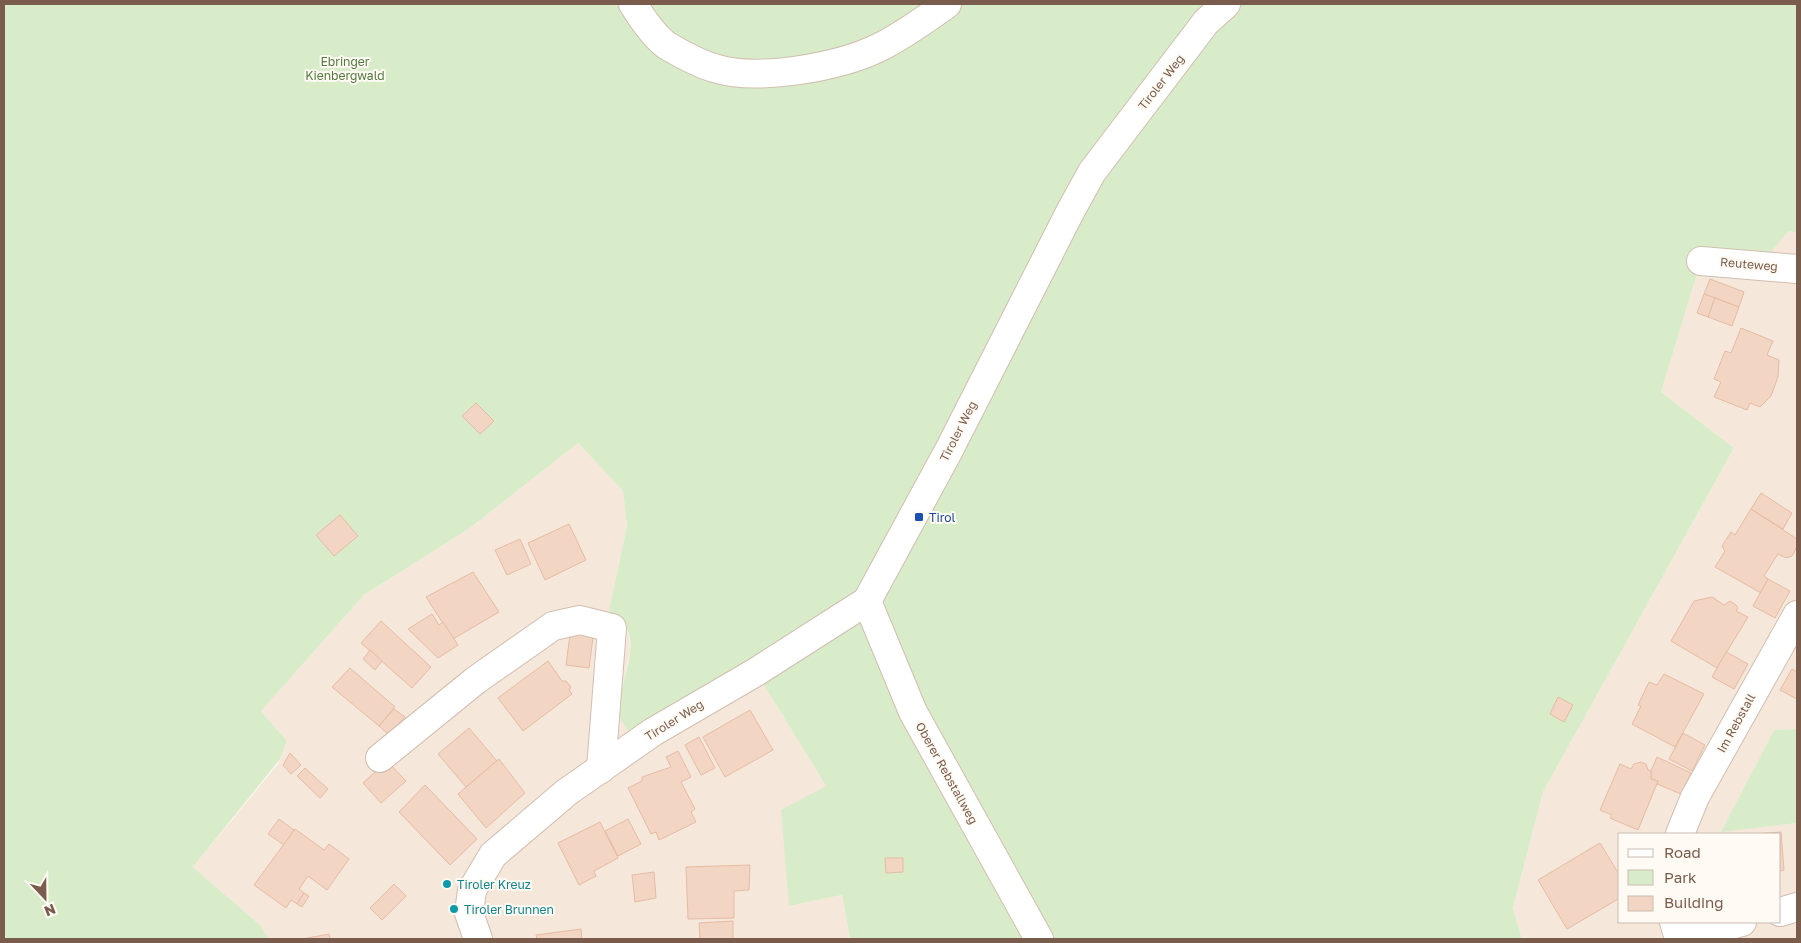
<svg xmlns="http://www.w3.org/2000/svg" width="1801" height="943" font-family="'Golos Text',sans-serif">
<rect width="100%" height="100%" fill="#fdf6ec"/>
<!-- residential -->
<g fill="#f5e8da" fill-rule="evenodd">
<path d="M1789 231 1797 233V729L1774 730 1722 831 1797 823V939H1522L1513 909 1543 792 1734 448 1661 392 1701 261 1765 257ZM1620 834H1780V922H1620Z"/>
<path d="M578 443 623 491 627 526 607 619 621 624 626 628 629 637 630 650 618 710 756 672 826 786 790 906 842 895 850 939H269L260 925 193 867 278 764 287 741 261 711 364 595 470 528Z"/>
</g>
<!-- green -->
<g fill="#d8ecc9">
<path d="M4 4H1797V233L1789 231 1766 257 1701 261 1661 392 1734 448 1543 792 1513 908 1522 939H850L842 895 789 906 781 810 826 786 756 672 635 732 627 730C624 724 618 716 618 709 619 687 640 645 625 627 621 623 613 621 607 619L627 526 623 491 578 443 470 528 364 595 261 711 287 741 280 759 193 867 260 925 269 939H4Z"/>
<path d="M1797 729V823L1721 832 1774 730Z"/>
</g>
<!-- building -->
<g fill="#f3d5c3" stroke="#e6bba3">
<path d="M1710 279 1744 292 1739 307 1704 294Z"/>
<path d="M1704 294 1715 298 1708 317 1697 313Z"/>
<path d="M1715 298 1739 307 1732 326 1708 317Z"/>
<path d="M1741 328 1773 341 1767 355 1779 360 1778 377 1771 396 1760 407 1750 403 1747 410 1714 397 1721 382 1714 379 1725 351 1731 353Z"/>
<path d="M476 403 494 421 480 434 462 416Z"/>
<path d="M1761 493 1792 513 1783 529 1751 509Z"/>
<path d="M1751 509 1797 539V547L1792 556 1786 558 1778 554 1764 576 1768 579 1761 593 1715 567 1725 551 1722 546 1731 532 1735 535Z"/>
<path d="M340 515 358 536 334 556 316 535Z"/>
<path d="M569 524 586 560 545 580 528 543Z"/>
<path d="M520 539 531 564 507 575 495 550Z"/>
<path d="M473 572 499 612 453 639 426 597Z"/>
<path d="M1768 579 1790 591 1775 618 1753 606Z"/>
<path d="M1712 597 1724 605 1730 601 1736 605 1738 608 1736 611 1748 617 1717 668 1671 641 1694 601Z"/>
<path d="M432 614 439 625 443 622 458 645 438 658 408 629Z"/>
<path d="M381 621 431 667 412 688 361 643Z"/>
<path d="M571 627 594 630 589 668 566 665Z"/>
<path d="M370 650 382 661 375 670 363 659Z"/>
<path d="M1726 652 1748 664 1734 689 1712 677Z"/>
<path d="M548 661 562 681H566L571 687 569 690 572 694 523 731 498 698Z"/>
<path d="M350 668 395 707 379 726 332 687Z"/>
<path d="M1792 669 1797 672V699L1780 690Z"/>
<path d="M1664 674 1704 694 1675 747 1632 724 1641 706 1638 705 1649 682 1657 685Z"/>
<path d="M1558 697 1573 705 1564 722 1550 714Z"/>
<path d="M394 709 405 717 389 735 379 726Z"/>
<path d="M750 710 773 750 725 777 703 737Z"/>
<path d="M469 728 497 761 466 787 438 754Z"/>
<path d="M1683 733 1705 745 1692 771 1669 759Z"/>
<path d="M699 737 715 768 701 775 685 745Z"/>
<path d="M678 751 691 777 681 782 695 809 691 812 696 822 659 840 656 832 651 834 628 788 642 781V777L671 767 666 757Z"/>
<path d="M290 753 301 765 291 774 283 765Z"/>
<path d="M1657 757 1691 773 1681 794 1657 784 1658 781 1651 779V771Z"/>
<path d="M499 759 525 793 486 828 458 794Z"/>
<path d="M387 761 406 781 381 803 363 783Z"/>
<path d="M1641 762 1646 764 1648 770 1651 771V779L1658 781 1638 830 1610 818 1612 815 1600 810 1620 764 1631 769 1634 764Z"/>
<path d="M305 768 328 789 320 798 297 776Z"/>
<path d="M425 785 477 839 450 865 399 812Z"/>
<path d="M279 819 294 830 284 845 268 834Z"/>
<path d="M628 819 641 844 618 856 605 831Z"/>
<path d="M600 822 618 858 594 871 596 876 579 885 558 843Z"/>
<path d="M295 829 324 850 329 844 349 859 327 890 308 876 299 889 304 893 297 904 291 900 286 908 254 885Z"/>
<path d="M1781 832 1784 870 1780 871V834H1753Z"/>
<path d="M1600 843 1620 876V898L1567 929 1538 880Z"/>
<path d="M885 858H903V872L886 873Z"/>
<path d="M750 865 749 890 734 891V918L688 919 686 867Z"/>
<path d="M654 872 656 898 635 902 632 875Z"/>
<path d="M394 884 406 896 382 920 370 908Z"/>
<path d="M304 893 309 896 302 907 297 904Z"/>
<path d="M733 921V939H700L699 923Z"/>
<path d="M581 929 582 939H537L536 935Z"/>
<path d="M329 934 330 939H302Z"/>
</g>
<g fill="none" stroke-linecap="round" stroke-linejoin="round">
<!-- minor casing -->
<g stroke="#d1beb0" stroke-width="30">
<g id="minor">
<path d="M1701 261 1797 269"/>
<path d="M867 601 913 712 1039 939"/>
<path d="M380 758 476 680 553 626 580 620 612 628 601 769"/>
<path d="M1680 834 1695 797 1797 615"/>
<path d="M1780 912 1797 907"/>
<path d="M1674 922 1679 939 1742 922"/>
<path d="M478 939 469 913 472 890 493 855 567 792 653 732 756 672 867 601 949 450 1070 212 1092 172 1206 22 1226 4"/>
</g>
</g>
<!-- tertiary casing -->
<g stroke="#d1beb0" stroke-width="30">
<path id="tertiary" d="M633 4C641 17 653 35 666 45 681 54 697 63 714 68 757 82 840 67 880 47 904 35 926 19 947 4"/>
</g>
<!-- minor -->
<use href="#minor" stroke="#fff" stroke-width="28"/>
<!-- tertiary -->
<use href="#tertiary" stroke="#fff" stroke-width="28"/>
</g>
<!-- markers -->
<rect fill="#1a4fb4" stroke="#fffaf3" stroke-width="2" x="914" y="512" width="10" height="10" rx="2.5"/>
<g fill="#0f9aa8" stroke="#fffaf3" stroke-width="2">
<circle cx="447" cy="884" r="5"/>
<circle cx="454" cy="909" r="5"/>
</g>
<g text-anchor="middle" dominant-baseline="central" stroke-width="4" stroke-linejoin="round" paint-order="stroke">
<!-- park labels -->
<g font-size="12" fill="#537a41" stroke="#fffaf3">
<text x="345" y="61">Ebringer<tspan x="345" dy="14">Kienbergwald</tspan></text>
</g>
<!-- street labels -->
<g font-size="12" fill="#7a5c4d" stroke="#fffaf3">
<text transform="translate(1161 82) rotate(-52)">Tiroler Weg</text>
<text transform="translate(1749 264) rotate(5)">Reuteweg</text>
<text transform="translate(958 431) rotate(-63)">Tiroler Weg</text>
<text transform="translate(674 720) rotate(-32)">Tiroler Weg</text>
<text transform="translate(1736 723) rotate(-61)">Im Rebstall</text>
<text transform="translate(947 773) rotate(61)">Oberer Rebstallweg</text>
</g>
<!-- transit labels -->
<g font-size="12" fill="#164399" stroke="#fffaf3" text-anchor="start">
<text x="929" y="517">Tirol</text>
</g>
<!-- culture labels -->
<g font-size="12" fill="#0d838f" stroke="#fffaf3" text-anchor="start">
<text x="457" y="884">Tiroler Kreuz</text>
<text x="464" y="909">Tiroler Brunnen</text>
</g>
</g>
<!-- border -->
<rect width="1801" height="943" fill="none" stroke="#7a5c4d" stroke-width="10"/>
<!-- legend -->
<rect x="1618" y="833" width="162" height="90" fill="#fffaf3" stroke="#cabbb1"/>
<rect x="1628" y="849" width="25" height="8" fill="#ffffff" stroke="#cabbb1"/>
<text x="1664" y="858" font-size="15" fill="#7a5c4d">Road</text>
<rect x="1628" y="870" width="25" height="15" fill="#d8ecc9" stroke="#cabbb1"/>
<text x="1664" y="883" font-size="15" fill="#7a5c4d">Park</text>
<rect x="1628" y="896" width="25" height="15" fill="#f3d5c3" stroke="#cabbb1"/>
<text x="1664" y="908" font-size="15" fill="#7a5c4d">Building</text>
<!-- north arrow -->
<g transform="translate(45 898) rotate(158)" stroke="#fffaf3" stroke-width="4" paint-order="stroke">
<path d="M0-4L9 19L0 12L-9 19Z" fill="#7a5c4d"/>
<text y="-8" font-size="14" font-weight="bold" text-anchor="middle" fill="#7a5c4d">N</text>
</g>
</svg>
